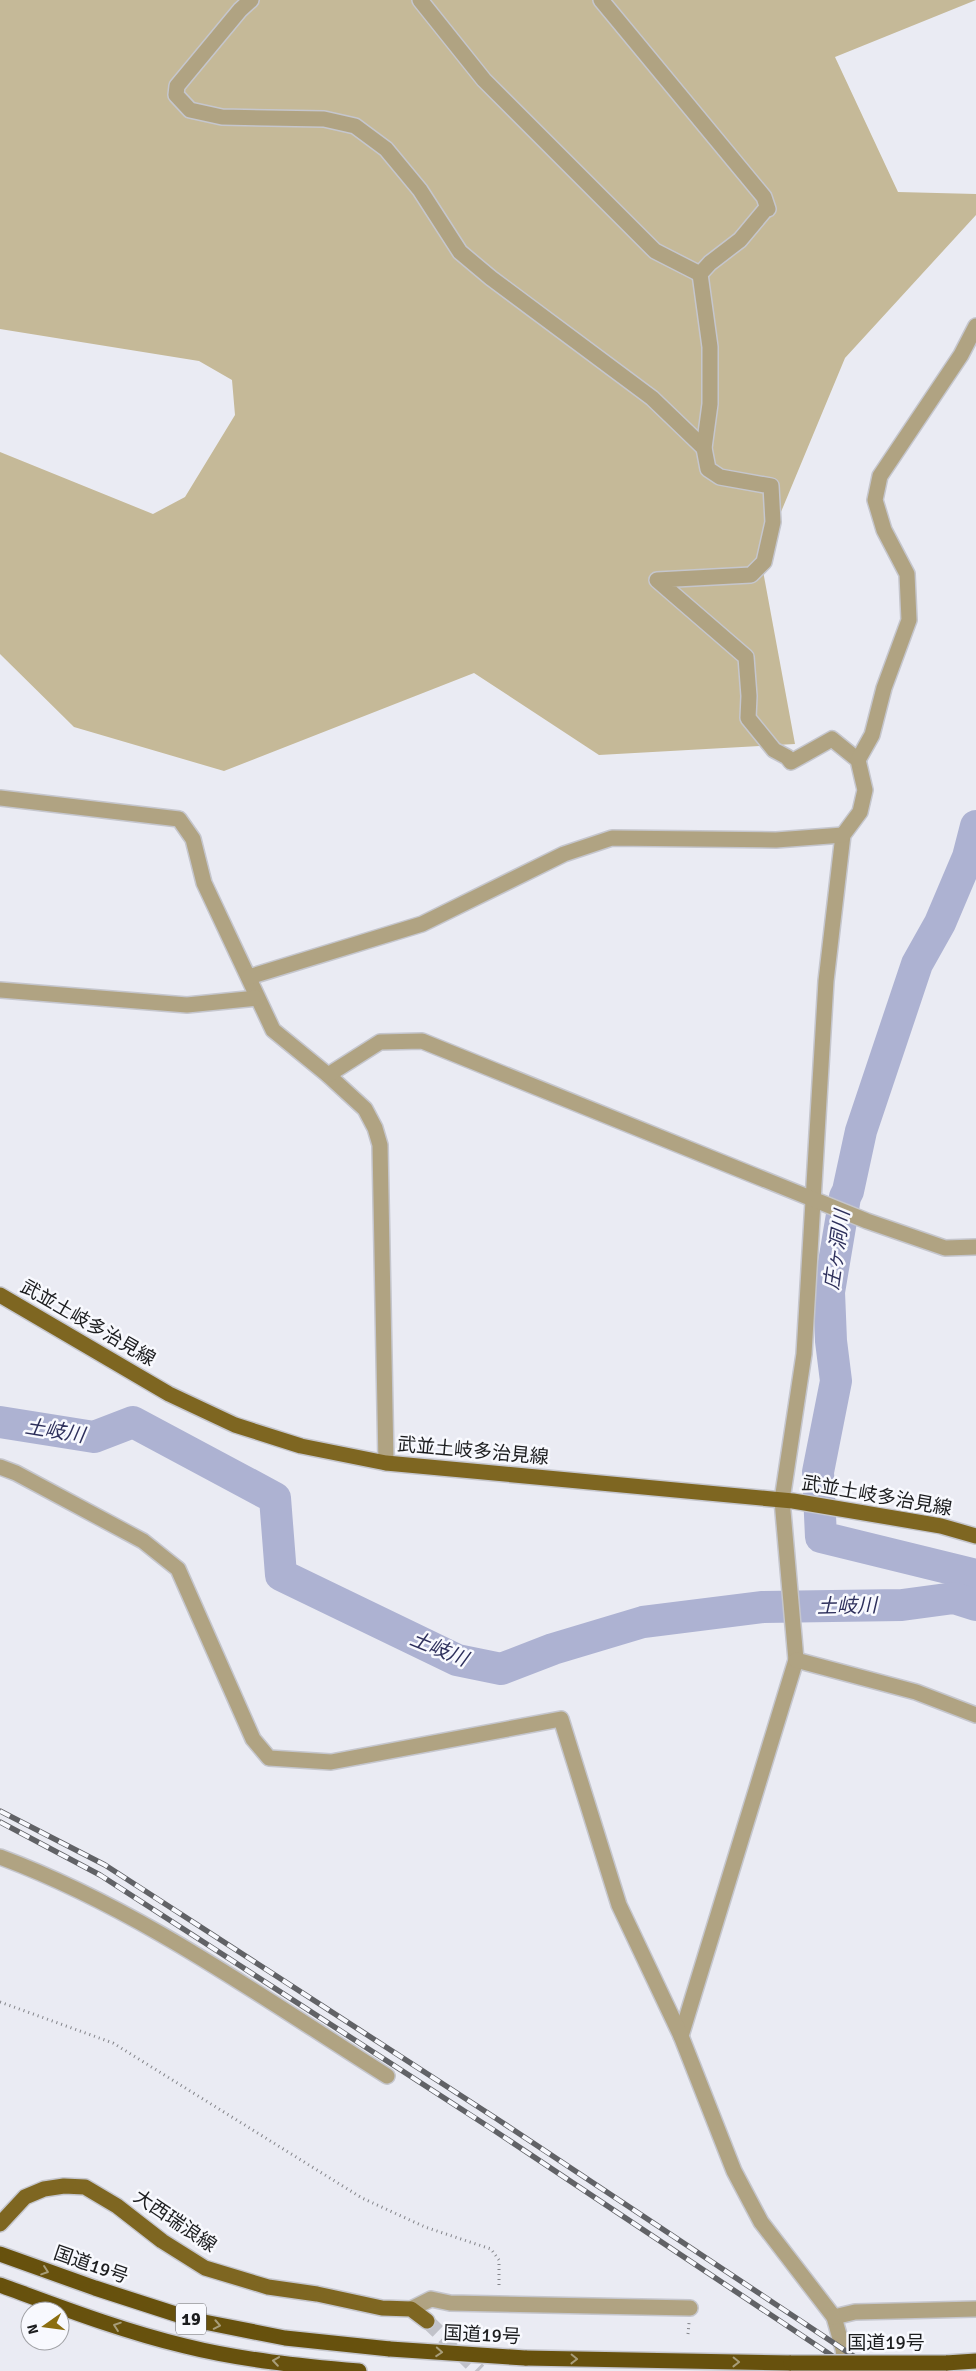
<svg xmlns="http://www.w3.org/2000/svg" width="976" height="2371" font-family="Signika,'Noto Sans JP',sans-serif">
<rect width="100%" height="100%" fill="#eaebf3"/>
<!-- forest -->
<path fill="#c5b998" d="M0 0H976L835 57 898 192 976 194V215L845 358 761 560 795 744 599 755 474 673 224 771 74 727 0 654V452L153 514 185 497 235 415 232 380 199 361 0 329Z"/>
<g fill="none" stroke-linecap="round" stroke-linejoin="round">
<!-- river -->
<g stroke="#adb2d2" stroke-width="32">
<path d="M976 826 968 857 940 923 917 964 861 1131 848 1191 845 1197 829 1292 831 1341 836 1381 818 1472 821 1537 976 1575"/>
<path d="M0 1422 94 1437 133 1422 275 1498 281 1575 457 1660 501 1669 553 1649 643 1622 763 1607 902 1605 954 1598 976 1605"/>
</g>
<!-- major-tunnel -->
<path stroke="#c1c2c9" stroke-width="15" stroke-dasharray="15 8" stroke-linecap="butt" d="M427 2321 479 2371"/>
<!-- minor casing -->
<g stroke="#c5c6cd" stroke-width="18">
<g id="minor">
<path d="M251 0 240 10 177 86 176 95 190 110 222 117 324 119 355 126 386 149 420 190 460 252 491 278 652 398 704 448"/>
<path d="M420 0 484 80 655 251 700 274"/>
<path d="M601 0 764 197 768 209 765 210 740 240 710 263 700 274 710 347V404L704 448 708 469 720 477 771 486 773 522 764 562 751 575 657 580 746 657 749 696 748 718 774 750 787 757 791 762 832 739 858 760 865 790 860 812 843 835 826 981 804 1354 782 1500 796 1660 681 2036"/>
<path d="M858 760 872 735 884 688 909 620 907 574 884 530 875 500 880 476 961 355 976 326"/>
<path d="M0 798 179 819 193 839 204 883 273 1030 328 1075 365 1109 375 1128 380 1145 386 1463"/>
<path d="M249 977 422 924 564 854 612 838 776 840 843 835"/>
<path d="M0 990 187 1005 257 998"/>
<path d="M328 1075 380 1042 422 1041 867 1221 945 1248 976 1247"/>
<path d="M0 1467 16 1473 143 1541 178 1569 253 1739 269 1758 331 1762 561 1719 619 1905 681 2036 734 2171 761 2222 834 2317 843 2349 846 2371"/>
<path d="M796 1660 916 1692 976 1715"/>
<path d="M0 1857C138 1908 263 1998 387 2076"/>
<path d="M411 2309 431 2299 450 2303 690 2308"/>
<path d="M834 2317 855 2312 976 2309"/>
</g>
</g>
<!-- major casing -->
<g stroke="#c5c6cd" stroke-width="18">
<g id="major">
<path d="M0 1295 169 1394 235 1425 301 1446 386 1463 793 1501 941 1526 976 1536"/>
<path d="M0 2224 25 2197 44 2189 64 2186 85 2187 117 2206 162 2241 205 2268 268 2287 317 2294 382 2308 411 2309 427 2321"/>
</g>
</g>
<!-- highway casing -->
<g stroke="#c5c6cd" stroke-width="18">
<g id="highway">
<path d="M0 2254 95 2288 194 2320 285 2338 390 2349"/>
<path d="M0 2285C60 2307 122 2331 185 2346 241 2360 301 2366 359 2371"/>
<path d="M525 2358 791 2363"/>
<path d="M946 2363 976 2361"/>
</g>
</g>
<!-- path -->
<g stroke="#84858a" stroke-width="3" stroke-dasharray="1 4" stroke-linecap="butt">
<path d="M0 2002 113 2043 362 2198 425 2227 491 2249 499 2260V2288"/>
<path d="M688 2334 689 2323"/>
</g>
<!-- minor -->
<use href="#minor" stroke="#b0a382" stroke-width="15"/>
<!-- major -->
<use href="#major" stroke="#7e6621" stroke-width="15"/>
<!-- highway -->
<use href="#highway" stroke="#67510d" stroke-width="15"/>
<!-- rail casing -->
<g stroke="#616266" stroke-width="5.5">
<g id="rail">
<path d="M0 1811 105 1865 497 2119 876 2371"/>
<path d="M0 1822 100 1875 492 2129 855 2371"/>
</g>
</g>
<!-- rail -->
<use href="#rail" stroke="#f8f9fe" stroke-width="4" stroke-dasharray="11" stroke-linecap="butt"/>
<!-- highway-bridge casing -->
<g stroke="#c5c6cd" stroke-width="18" stroke-linecap="butt">
<g id="highway-bridge">
<path d="M390 2349 525 2358"/>
<path d="M791 2363H946"/>
</g>
</g>
<!-- highway-bridge -->
<use href="#highway-bridge" stroke="#67510d" stroke-width="15"/>
</g>
<!-- one-way arrows -->
<defs><path id="oneway-chevron" d="M-2-3.5L2.5 0L-2 3.5" fill="none" stroke-width="1.6" stroke-linecap="round" stroke-linejoin="round" transform="scale(1.25)"/></defs>
<g stroke="#a89d79">
<use href="#oneway-chevron" transform="translate(45 2271) rotate(19)"/>
<use href="#oneway-chevron" transform="translate(217 2325) rotate(11)"/>
<use href="#oneway-chevron" transform="translate(117 2326) rotate(-161)"/>
<use href="#oneway-chevron" transform="translate(439 2352) rotate(4)"/>
<use href="#oneway-chevron" transform="translate(574 2359) rotate(1)"/>
<use href="#oneway-chevron" transform="translate(276 2361) rotate(-172)"/>
<use href="#oneway-chevron" transform="translate(736 2362) rotate(1)"/>
</g>
<g text-anchor="middle" dominant-baseline="central" stroke-width="5" stroke-linejoin="round" paint-order="stroke">
<!-- shield labels -->
<rect fill="#f8f9fe" stroke="#5e5f62" stroke-width="1" x="176" y="2303.5" width="30" height="31" rx="4"/>
<g font-size="18" font-weight="bold" fill="#1c1d1f">
<text x="191" y="2319">19</text>
</g>
<!-- street labels -->
<g font-size="19" fill="#1c1d1f" stroke="#f8f9fe">
<text transform="translate(88 1323) rotate(30)">武並土岐多治見線</text>
<text transform="translate(473 1451) rotate(5)">武並土岐多治見線</text>
<text transform="translate(877 1496) rotate(10)">武並土岐多治見線</text>
<text transform="translate(175 2221) rotate(34)">大西瑞浪線</text>
<text transform="translate(91 2265) rotate(19)">国道19号</text>
<text transform="translate(482 2335) rotate(3)">国道19号</text>
<text x="886" y="2343">国道19号</text>
</g>
<!-- water labels -->
<g font-size="20" font-style="italic" fill="#2e305c" stroke="#f8f9fe">
<text transform="translate(837 1250) rotate(-82)">庄ヶ洞川</text>
<text transform="translate(55 1431) rotate(9)">土岐川</text>
<text transform="translate(847 1606) rotate(-1)">土岐川</text>
<text transform="translate(439 1649) rotate(22)">土岐川</text>
</g>
</g>
<!-- north arrow -->
<g transform="translate(45 2326) rotate(256)"><circle r="24" fill="#f8f9fe" stroke="#a0a1a5"/>
<path d="M0-4L9 19L0 12L-9 19Z" fill="#8b6e10"/>
<text y="-8" font-size="14" font-weight="bold" text-anchor="middle" fill="#1c1d1f">N</text>
</g>
</svg>
